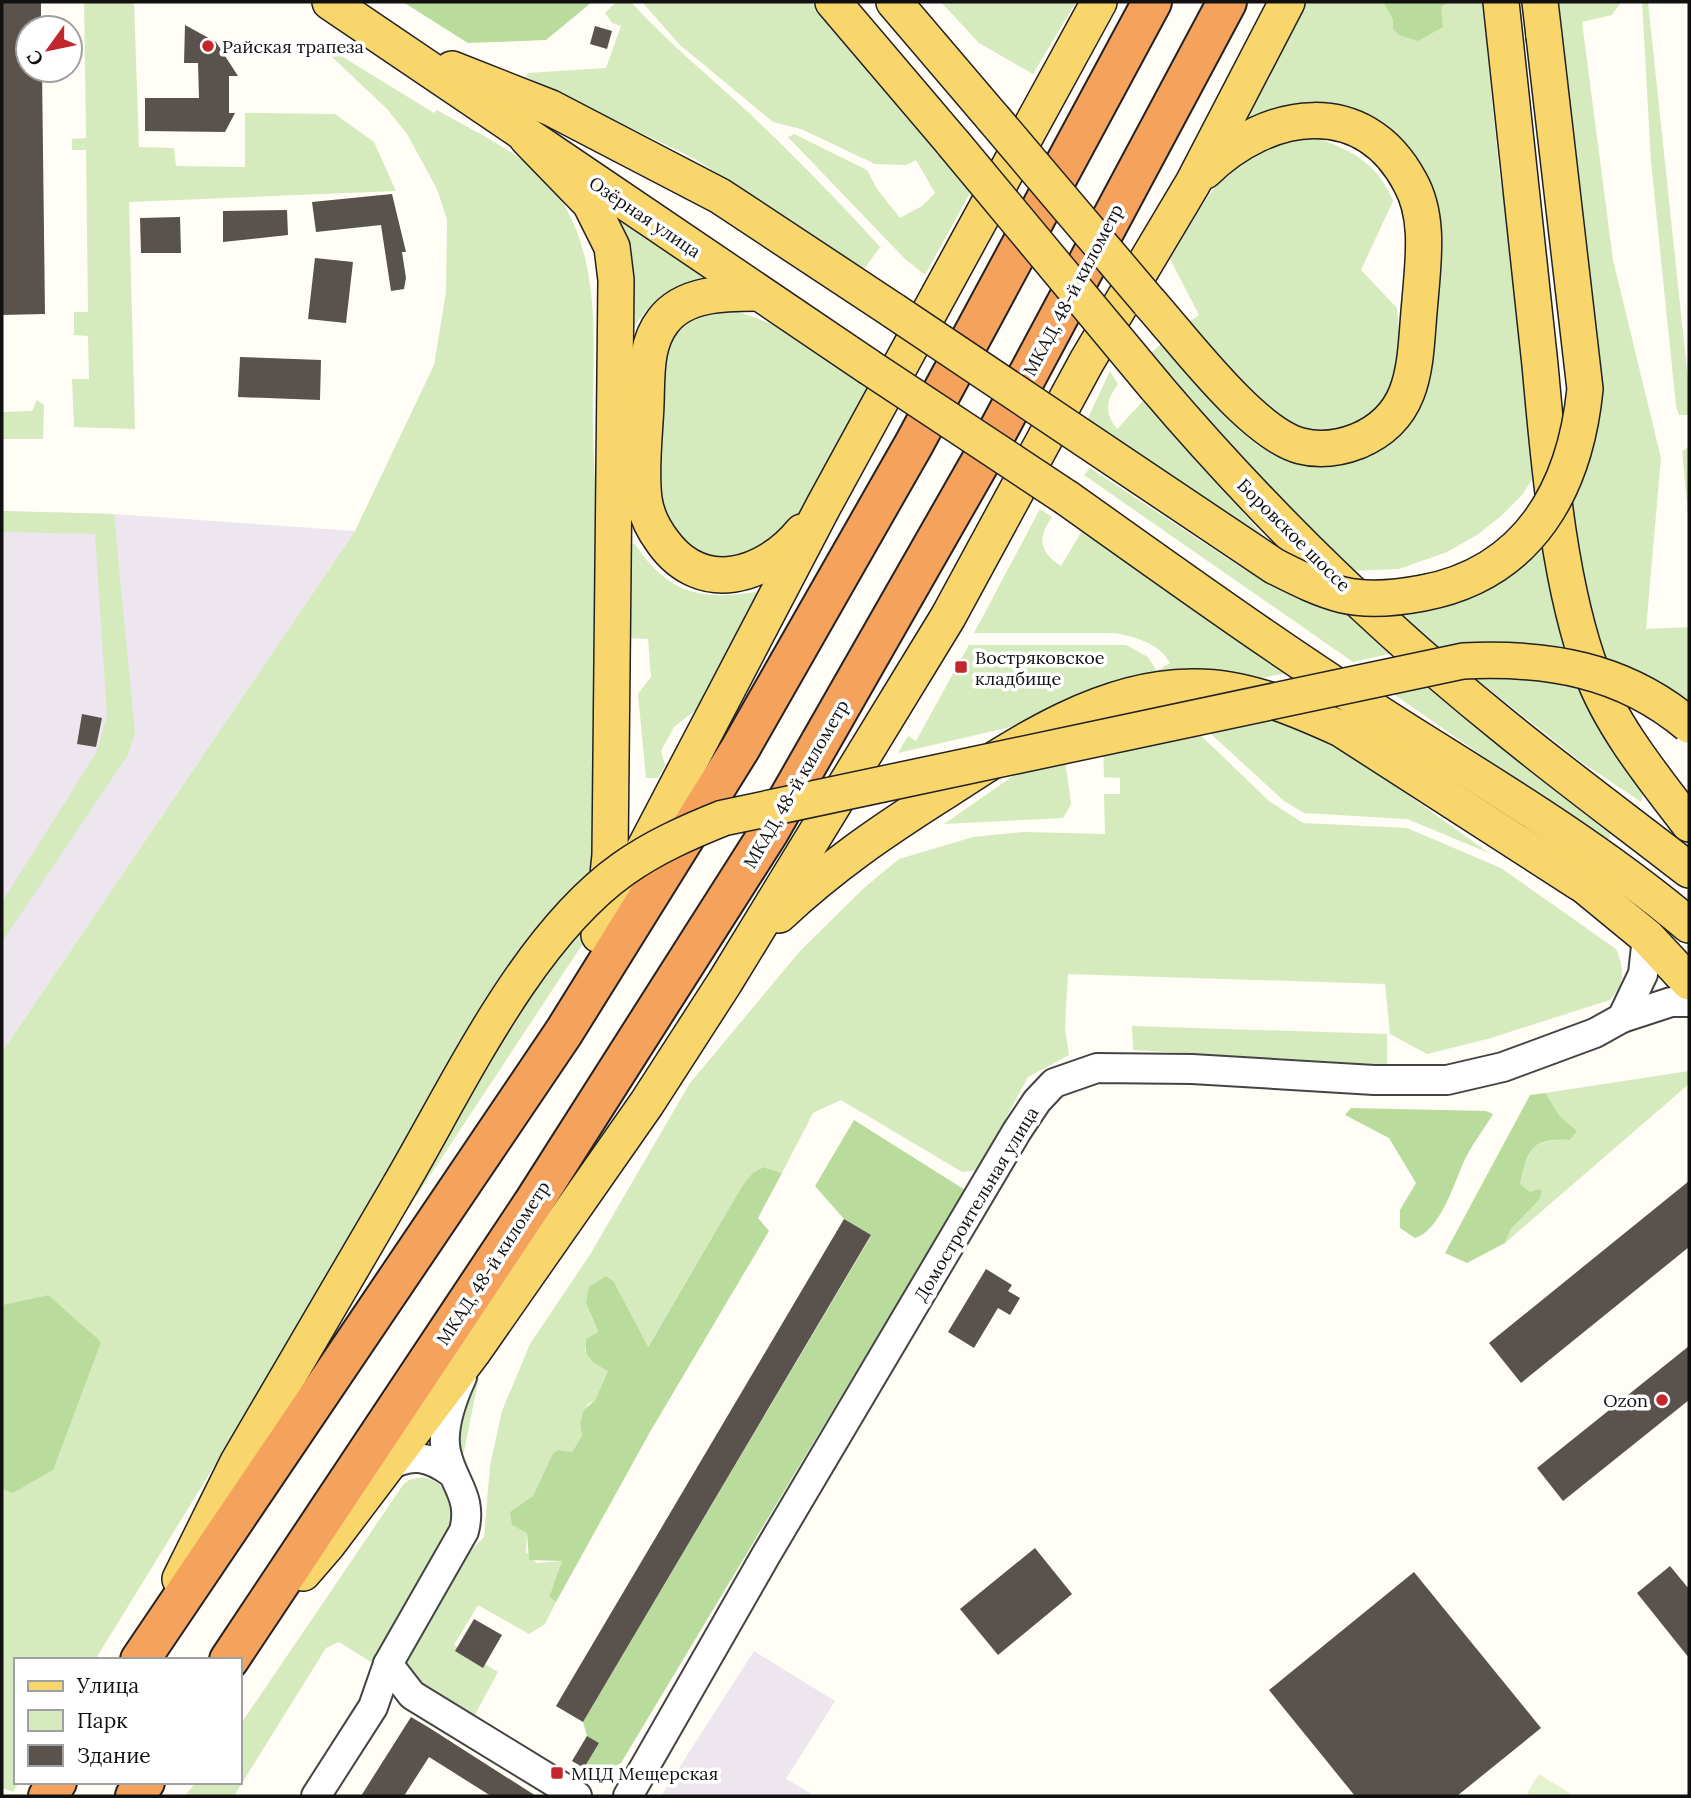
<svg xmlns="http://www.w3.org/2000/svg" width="1691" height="1798" font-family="Lora,serif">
<rect width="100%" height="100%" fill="#fffdf5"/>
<!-- industrial -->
<g fill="#eee6ef">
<path d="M2 511 114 514 355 531 2 1052Z"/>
<path d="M754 1651 835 1701 786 1779 815 1796H661Z"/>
</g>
<!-- green -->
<g fill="#d5ebbd">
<path d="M84 2H134L139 147 174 148 176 166 245 167V113L335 114 374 142 396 191 129 202 135 429 74 427 72 379H89L88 336 74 335V312H88L86 150H72V139L86 138Z"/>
<path d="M616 2H631C669 44 707 74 748 112 794 156 838 200 880 247L864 269 695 159 526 77 528 73 606 68 621 26 612 23 605 13Z"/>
<path d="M642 2H811L970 193 925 275 904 258 788 137 794 134 867 170 877 189 900 218 922 206 935 193 916 160 906 165 875 164 801 129 773 122 680 45Z"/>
<path d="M941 2H1076L1033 74 979 43Z"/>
<path d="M1298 2H1383L1393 20 1451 2H1486L1487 50 1500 179 1528 335 1525 398 1534 476 1523 494 1500 517 1477 535 1447 552 1399 569 1350 571 1301 524 1151 353 1163 342C1192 379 1257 469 1310 464 1334 461 1360 451 1384 444L1430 203 1314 106C1287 104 1263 110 1239 123Z"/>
<path d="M1549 2H1621L1612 15 1582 22 1613 260 1661 458 1646 629 1689 627V705L1621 665 1599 656 1582 585 1567 484 1573 472Z"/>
<path d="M1642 2H1648L1689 389V415H1679L1676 406 1651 162Z"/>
<path d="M333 51 434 113 437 110C482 136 540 160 566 208 604 279 591 355 593 432 594 483 599 534 600 585 602 692 600 798 600 904L582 945 363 1277 339 1263 95 1660H16V1782H19L13 1792 2 1788V1489L13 1492 48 1295 2 1305V1052L355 531 434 365 446 292 447 220 437 189 407 134 387 109 330 55Z"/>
<path d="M1310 137C1347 146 1379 164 1393 201L1361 270 1397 308 1399 332 1395 373 1382 405 1369 418 1338 432 1313 433 1284 424 1184 325 1199 315 1170 259C1192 224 1221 162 1262 147 1277 142 1295 140 1310 137Z"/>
<path d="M594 194 723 276C687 279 645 299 631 334Z"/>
<path d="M723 306 772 324 874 392 794 526 754 552 714 557 690 546 669 524 661 502 662 349C670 324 700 313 723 306Z"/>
<path d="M1110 371 1118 384C1106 400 1104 413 1117 429L1143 401 1271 544 1086 422Z"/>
<path d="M37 400 44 405 43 439H2V412L32 411Z"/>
<path d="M1689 447V525L1682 451Z"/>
<path d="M1090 468 1245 570 1271 583 1333 601 1393 653 1353 662 1084 475Z"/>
<path d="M1040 509 1052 517C1037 539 1039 551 1061 566L1083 529 1288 673 1071 713 898 753 908 736 916 741 955 670 962 673 967 663 961 659 969 645H1126L1148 657 1157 671 1170 663C1159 643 1134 636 1113 633H974Z"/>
<path d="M2 511 114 514 135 733 128 755 2 942V902L96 753 107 716 95 534 2 532Z"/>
<path d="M1537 527 1573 654 1438 648 1385 603Z"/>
<path d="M635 544C669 596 704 601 762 591L697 709 674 727 661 751 665 765 658 778H646L638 694 651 677 648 639 629 638 623 545Z"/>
<path d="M1471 675 1550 680 1581 689 1605 741 1643 792 1641 802 1580 761Z"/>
<path d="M1424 681 1610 832V838L1604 841 1385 688Z"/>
<path d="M1268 709 1359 760 1489 853 1407 819 1304 813 1284 801 1199 723Z"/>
<path d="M1190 725 1269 801 1303 823 1407 828 1501 868 1616 949C1625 970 1625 983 1610 1000L1491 1038 1427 1054 1390 1034 1385 984 1068 974 1065 1028 1069 1055 1028 1077 978 1170 962 1172 841 1100 813 1113 782 1173 764 1167 742 1186 647 1348 614 1282 586 1303 598 1333 586 1339 585 1350 608 1371 595 1400 588 1404 580 1423 582 1436 572 1452 558 1450 553 1453 533 1496 521 1506 527 1533 526 1552 537 1563 562 1561 549 1597 556 1602 545 1624 529 1634 478 1605 454 1645 498 1672 472 1720 398 1677 472 1549 484 1537 490 1466 502 1411 530 1344 591 1253 690 1083 800 951 864 888 899 859 973 837 1024 832 1105 834 1104 794H1120V778L1104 777 1103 742Z"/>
<path d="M1064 751 1071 804 1063 818 944 824 1043 755Z"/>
<path d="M1132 1026 1387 1034V1065L1133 1050Z"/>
<path d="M1689 1071V1084L1505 1243 1511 1229 1539 1200 1520 1184C1529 1148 1530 1139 1570 1140L1577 1131 1560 1116 1545 1093Z"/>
<path d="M479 1377 460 1471 422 1451Z"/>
<path d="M423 1477C444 1482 450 1496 458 1514L374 1664 339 1642 326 1648 234 1796H185L196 1782H240V1725L403 1485 409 1480Z"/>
</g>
<!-- forest -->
<g fill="#b9dc9c">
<path d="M403 2H592L546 40 468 43Z"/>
<path d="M1383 2H1451L1441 6 1443 27 1418 41 1399 35 1393 29V20Z"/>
<path d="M1545 1093 1560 1116 1577 1131 1570 1140C1531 1138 1528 1149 1520 1184L1530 1192 1539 1189 1542 1191 1539 1200 1511 1229 1505 1243 1467 1263 1445 1253 1530 1095Z"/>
<path d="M1351 1108 1486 1111 1493 1114C1483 1131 1469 1148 1462 1166 1453 1187 1439 1231 1415 1238L1400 1228V1210L1416 1183 1389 1138 1345 1115Z"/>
<path d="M854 1120 965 1190 621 1763 591 1778 584 1768 599 1743 587 1736 583 1722 871 1236 844 1219 815 1186Z"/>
<path d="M764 1167 782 1173 758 1218 769 1231 650 1432 556 1602 549 1597 562 1561 529 1560 527 1533 512 1525 510 1512 533 1496 553 1453 558 1450 572 1452 582 1436 580 1423 584 1410 595 1400 608 1371C594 1363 583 1358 586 1339L598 1332 586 1303 589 1287 606 1276 614 1282 648 1347 742 1186 753 1173Z"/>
<path d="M48 1295 101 1342 53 1470 13 1493 2 1489V1305Z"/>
</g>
<!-- pitch -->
<path fill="#e6f2cf" d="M1539 1774 1574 1796H1532L1527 1793Z"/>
<!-- building -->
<g fill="#5a524d">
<path d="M2 2H41V28H28V70H42L45 314 2 315Z"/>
<path d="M185 25 216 42 238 76H229V113H235L225 132 145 131V98H199L198 63H184Z"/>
<path d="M595 26 612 31 607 49 590 44Z"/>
<path d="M392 194 406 252H402L406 278 404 289 391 291 381 225 316 232 312 202Z"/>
<path d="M287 210 288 235 223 242V211Z"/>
<path d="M180 217 181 253H141L140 218Z"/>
<path d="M315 258 353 262 346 323 308 319Z"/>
<path d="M240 357 321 360 320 400 238 397Z"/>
<path d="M82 714 102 718 96 747 77 744Z"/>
<path d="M1689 1181V1247L1521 1383 1489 1343Z"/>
<path d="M844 1219 871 1235 583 1722 556 1706Z"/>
<path d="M986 1269 1012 1285 1008 1291 1020 1298 1010 1315 998 1308 974 1348 948 1332Z"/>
<path d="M1689 1346V1400L1563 1501 1537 1468Z"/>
<path d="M1035 1548 1072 1594 998 1655 960 1609Z"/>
<path d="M1670 1566 1689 1589V1658L1637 1593Z"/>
<path d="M1414 1572 1541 1728 1457 1796H1355L1269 1690Z"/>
<path d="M474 1619 502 1635 483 1668 455 1651Z"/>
<path d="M411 1717 428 1727 536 1796H491L429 1757 404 1796H361Z"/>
<path d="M587 1736 599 1743 584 1768 572 1761Z"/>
</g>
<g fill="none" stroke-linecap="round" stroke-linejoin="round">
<!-- minor casing -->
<g stroke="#444" stroke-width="32">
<g id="minor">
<path d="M1622 1018 1671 1002H1689"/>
<path d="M385 1468C411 1452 429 1456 452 1473"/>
<path d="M388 1664 412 1695 577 1796"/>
<path d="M316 1796 373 1707 388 1664 464 1531C473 1496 453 1484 446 1452 441 1428 452 1399 462 1377"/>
<path d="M628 1796 766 1555 1017 1131 1037 1101 1054 1083 1097 1068 1192 1069 1374 1080H1447L1503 1067 1595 1033 1622 1018 1643 974 1647 937"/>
</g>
</g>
<!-- major casing -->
<g stroke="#222" stroke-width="38">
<g id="major">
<path d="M330 2 869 367"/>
<path d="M833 2 953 143"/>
<path d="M894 2 993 118"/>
<path d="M1501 2C1514 123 1527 244 1540 365 1549 462 1558 582 1592 673 1612 727 1654 778 1689 824"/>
<path d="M1540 2 1544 36"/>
<path d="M452 69 551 108 720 196 894 311"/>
<path d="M527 138 590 203 612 247 616 280 610 855 605 905"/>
<path d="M757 293C725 293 684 293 663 321 645 344 647 375 646 403 645 434 640 468 644 499 646 515 654 530 663 542 702 596 765 577 802 532"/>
<path d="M1149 302C1183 340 1253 434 1301 446 1320 451 1340 448 1358 441 1420 415 1414 359 1420 301 1423 262 1430 217 1410 182 1363 94 1267 110 1205 171"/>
<path d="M1156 387C1260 509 1376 623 1501 724 1562 774 1626 821 1689 870"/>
<path d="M1067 498C1178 577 1289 657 1405 730 1502 791 1601 851 1689 925"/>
<path d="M1563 868 1647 937 1689 982"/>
<path d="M779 915C831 866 884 830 944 792 1016 745 1100 688 1190 687 1242 685 1295 708 1341 729L1580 883"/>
<path d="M599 935 824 505 1099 2"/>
<path d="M303 1573 328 1544 473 1352 647 1103 725 982 948 617 1087 361 1193 183 1287 2"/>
<path d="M180 1579 238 1462 400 1185"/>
</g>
</g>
<!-- highway casing -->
<g stroke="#222" stroke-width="42">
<g id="highway">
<path d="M140 1660 564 1032 740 749 914 444 1152 2"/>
<path d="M229 1660 535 1200 769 832 994 438 1227 2"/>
<path d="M48 1796 57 1782"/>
<path d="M135 1796 145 1782"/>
</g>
</g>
<!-- minor -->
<use href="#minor" stroke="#fff" stroke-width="28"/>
<!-- major -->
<use href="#major" stroke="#f9d66b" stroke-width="35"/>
<!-- highway -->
<use href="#highway" stroke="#f5a25d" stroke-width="38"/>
<!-- major-bridge casing -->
<g stroke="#222" stroke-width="38" stroke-linecap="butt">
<g id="major-bridge">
<path d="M993 118 1149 302"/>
<path d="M953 143 1156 387"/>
<path d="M894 311 1274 566C1296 577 1319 589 1343 595 1369 601 1397 598 1423 593 1529 573 1575 489 1585 389L1544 36"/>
<path d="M869 367 1067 498"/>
<path d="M400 1185C459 1084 527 937 623 869 654 847 688 832 723 818L1463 661C1546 657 1623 669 1689 725"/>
</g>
</g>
<!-- major-bridge -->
<use href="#major-bridge" stroke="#f9d66b" stroke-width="35"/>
</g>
<!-- markers -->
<g fill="#c4262e" stroke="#fff" stroke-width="2.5">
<circle cx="208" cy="46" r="7"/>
<rect x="954" y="660" width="14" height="14" rx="3.5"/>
<circle cx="1662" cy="1400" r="7"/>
<rect x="550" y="1766" width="14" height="14" rx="3.5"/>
</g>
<g text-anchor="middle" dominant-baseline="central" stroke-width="7" stroke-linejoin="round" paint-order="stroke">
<!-- poi labels -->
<g font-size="18" fill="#111" stroke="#fff" text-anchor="start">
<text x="222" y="46">Райская трапеза</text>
<text x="975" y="657">Востряковское<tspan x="975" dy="21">кладбище</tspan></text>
<text x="1648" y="1400" text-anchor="end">Ozon</text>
<text x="571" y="1773">МЦД Мещерская</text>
</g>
<!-- street labels -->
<g font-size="18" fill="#111" stroke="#fff">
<text transform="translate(645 217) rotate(34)">Озёрная улица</text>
<text transform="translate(1073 290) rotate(-62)">МКАД, 48-й километр</text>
<text transform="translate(1294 535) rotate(45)">Боровское шоссе</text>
<text transform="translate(796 784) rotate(-60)">МКАД, 48-й километр</text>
<text transform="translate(976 1204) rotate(-59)">Домостроительная улица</text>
<text transform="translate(493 1263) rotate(-57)">МКАД, 48-й километр</text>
</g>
</g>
<!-- border -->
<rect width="1691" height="1798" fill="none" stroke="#111111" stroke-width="7"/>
<!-- legend -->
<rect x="14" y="1658" width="228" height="126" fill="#ffffff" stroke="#a0a0a0" stroke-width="2"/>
<rect x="28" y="1681" width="35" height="10" fill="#f9d66b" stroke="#a0a0a0" stroke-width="2"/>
<text x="77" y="1693" font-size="21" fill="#111111">Улица</text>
<rect x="28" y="1710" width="35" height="21" fill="#d5ebbd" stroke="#a0a0a0" stroke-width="2"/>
<text x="77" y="1728" font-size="21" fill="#111111">Парк</text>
<rect x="28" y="1745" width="35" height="21" fill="#5a524d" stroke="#a0a0a0" stroke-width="2"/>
<text x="77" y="1763" font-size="21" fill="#111111">Здание</text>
<!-- north arrow -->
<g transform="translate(49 49) rotate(237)"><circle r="33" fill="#ffffff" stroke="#a0a0a0" stroke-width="2"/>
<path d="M0-5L12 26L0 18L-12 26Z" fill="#c4262e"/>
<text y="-10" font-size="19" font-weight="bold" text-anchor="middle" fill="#111111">С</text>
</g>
</svg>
